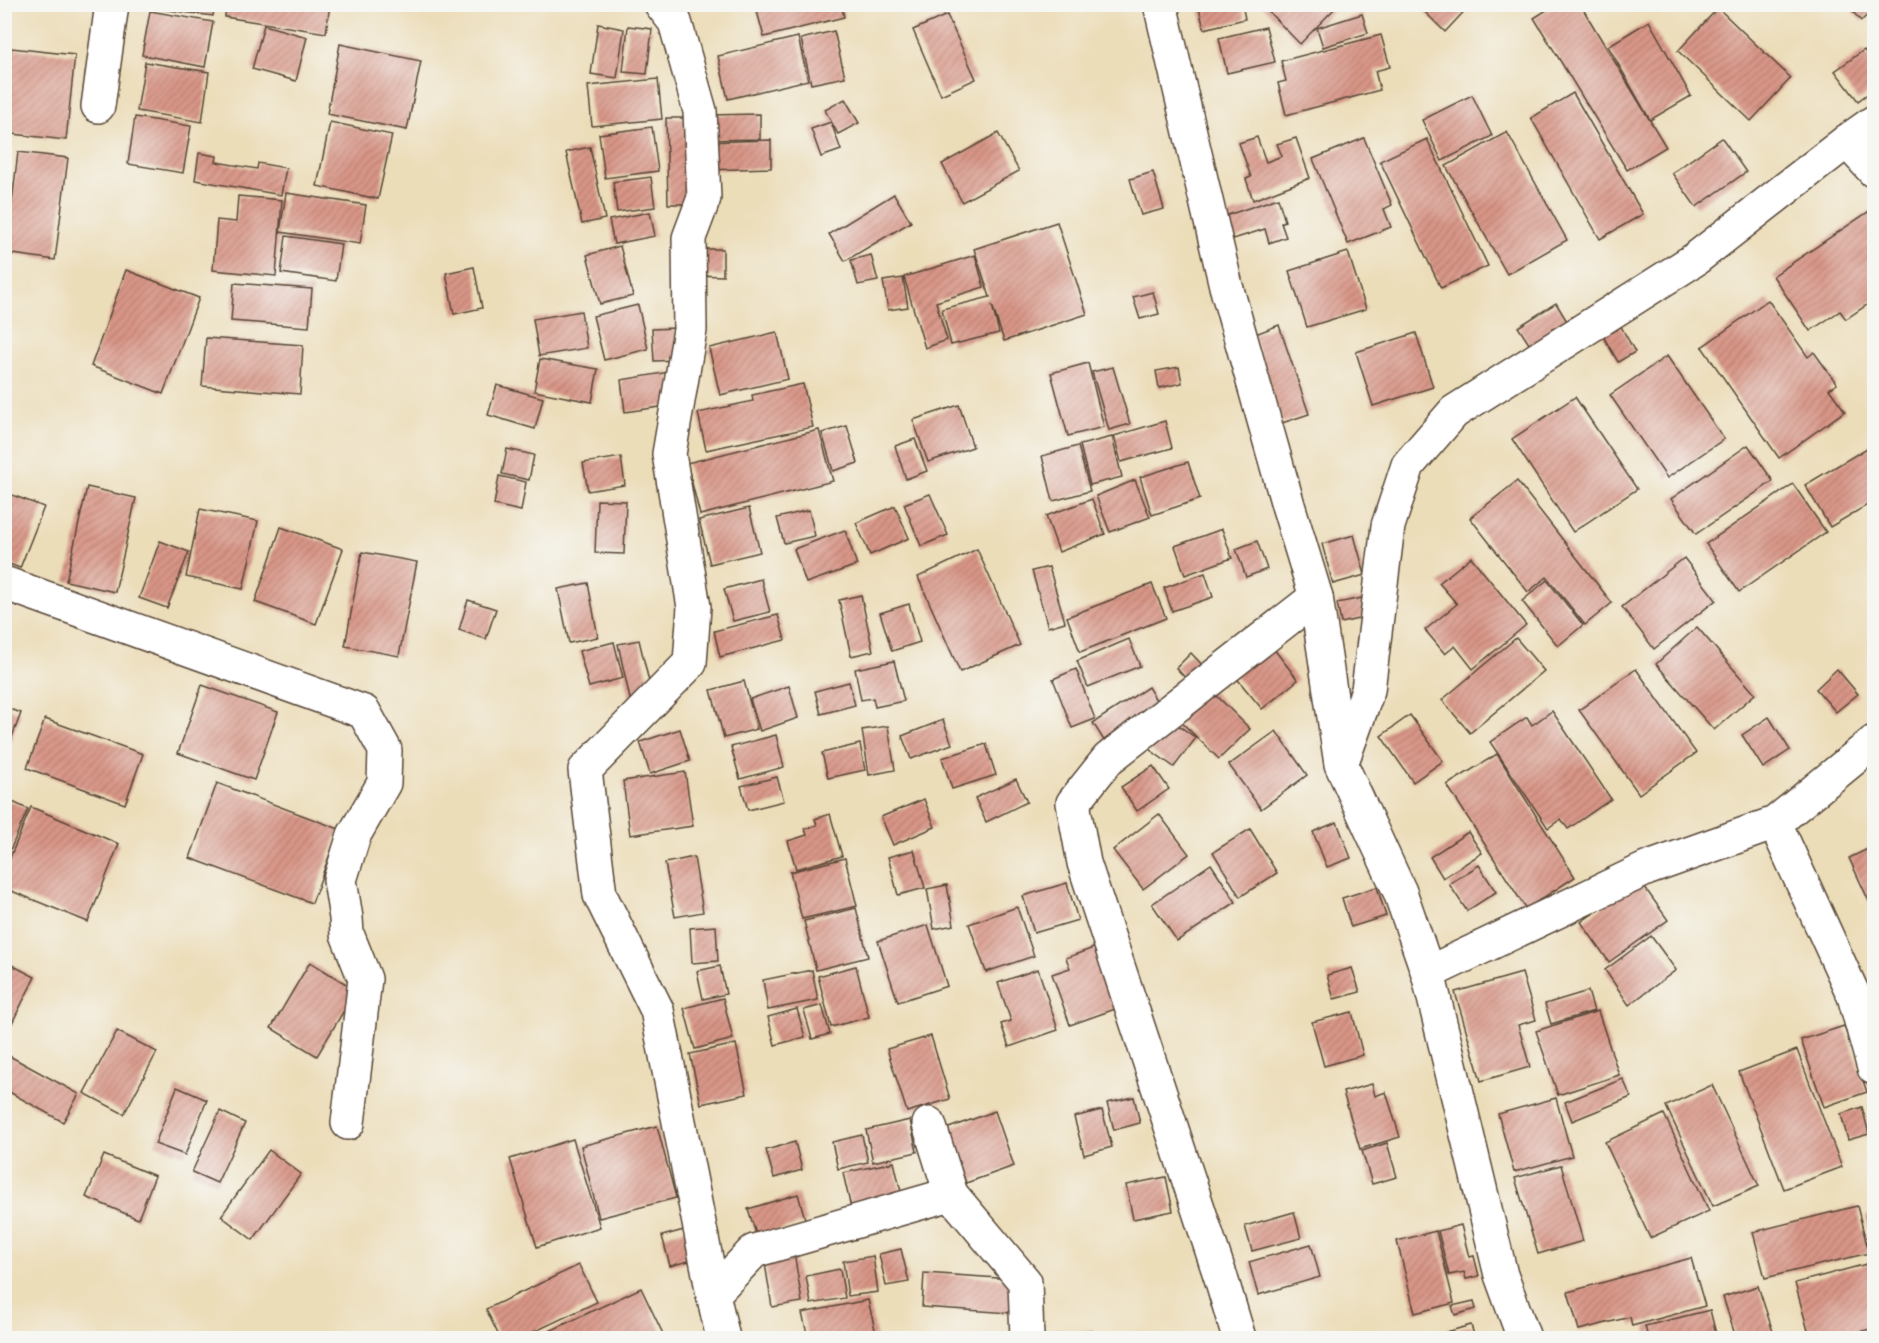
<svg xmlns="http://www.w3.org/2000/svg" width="1879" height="1343" font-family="Mynerve,sans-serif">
<defs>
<pattern id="building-hatch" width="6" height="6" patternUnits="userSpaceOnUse" patternTransform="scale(1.5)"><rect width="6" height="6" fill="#d99687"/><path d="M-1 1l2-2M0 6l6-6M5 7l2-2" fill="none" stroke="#b17b6e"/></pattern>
</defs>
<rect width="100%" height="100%" fill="#f6f6f2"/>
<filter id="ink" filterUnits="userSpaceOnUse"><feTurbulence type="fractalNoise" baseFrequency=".0167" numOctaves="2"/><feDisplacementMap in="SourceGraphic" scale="12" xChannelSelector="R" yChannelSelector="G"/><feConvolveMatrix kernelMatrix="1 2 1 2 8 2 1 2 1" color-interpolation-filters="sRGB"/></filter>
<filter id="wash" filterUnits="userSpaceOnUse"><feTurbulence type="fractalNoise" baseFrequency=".008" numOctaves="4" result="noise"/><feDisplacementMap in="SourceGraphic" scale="24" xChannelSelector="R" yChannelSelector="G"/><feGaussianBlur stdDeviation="1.35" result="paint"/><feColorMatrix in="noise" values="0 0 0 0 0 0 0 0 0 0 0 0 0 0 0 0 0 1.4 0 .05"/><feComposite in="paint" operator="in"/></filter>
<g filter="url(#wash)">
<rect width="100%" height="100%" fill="#ecddb9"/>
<g id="blocks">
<!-- building -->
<g fill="url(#building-hatch)">
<path d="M154 4H215L213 16 154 8Z"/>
<path d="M226 4H330L326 33 225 17Z"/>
<path d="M755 4H841L844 17 764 37Z"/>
<path d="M1198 4H1242L1245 19 1204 29Z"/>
<path d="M1261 4H1339L1300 44Z"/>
<path d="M1417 4H1471L1445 32Z"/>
<path d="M1556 4H1580L1666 147 1627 170 1534 18Z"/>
<path d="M1846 4H1874V9L1861 21Z"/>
<path d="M1718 8 1791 78 1751 121 1678 51Z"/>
<path d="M150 11 213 22 205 67 142 55Z"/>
<path d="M1362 14 1368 33 1323 47 1317 28Z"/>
<path d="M947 15 976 79 941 95 913 30Z"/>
<path d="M1649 21 1691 96 1650 120 1608 46Z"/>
<path d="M598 24 624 29 617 78 591 74Z"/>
<path d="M264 25 307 37 296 81 252 69Z"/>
<path d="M628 26 652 29 647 74 623 72Z"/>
<path d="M1266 27 1275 62 1227 73 1219 38Z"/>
<path d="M834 31 845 77 811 84 801 39Z"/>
<path d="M1381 35 1390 67 1375 71 1380 90 1286 115 1278 83 1286 81 1281 61Z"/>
<path d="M798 37 808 80 728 99 718 56Z"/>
<path d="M340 44 421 61 407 130 327 114Z"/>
<path d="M11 48 75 55 66 140 4 133V104Z"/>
<path d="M1864 50 1874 64V89L1858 101 1835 71Z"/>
<path d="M145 62 209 72 202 122 137 111Z"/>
<path d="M658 79 662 119 592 126 588 86Z"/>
<path d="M1573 93 1643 214 1600 239 1531 118Z"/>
<path d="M1472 95 1492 136 1442 161 1422 120Z"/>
<path d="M845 99 859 123 838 134 825 110Z"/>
<path d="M760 114V139L708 140 707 115Z"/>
<path d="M135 117 191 126 183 173 128 164Z"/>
<path d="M666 118H693L695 204H668Z"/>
<path d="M330 122 392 135 378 199 317 186Z"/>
<path d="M831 122 841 150 821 157 811 129Z"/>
<path d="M652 127 658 171 605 178 599 134Z"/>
<path d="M1507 132 1567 240 1507 274 1446 166Z"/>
<path d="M998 133 1019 171 962 202 942 164Z"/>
<path d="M1257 137 1266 162 1282 156 1277 144 1296 138 1310 178 1253 200 1246 179 1251 177 1239 143Z"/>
<path d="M1364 138 1392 205 1384 209 1391 227 1348 244 1313 159Z"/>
<path d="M1722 138 1746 172 1696 207 1672 173Z"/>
<path d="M1427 139 1488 266 1441 288 1380 161Z"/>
<path d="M771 140V168L707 170 706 142Z"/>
<path d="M590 147 605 219 582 224 566 152Z"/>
<path d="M18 152 68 158 55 260 6 253Z"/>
<path d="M199 153 217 156 216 162 257 169 258 163 286 168 281 195 195 180Z"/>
<path d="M1153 172 1164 209 1141 215 1130 179Z"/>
<path d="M651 177 655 207 617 212 613 182Z"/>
<path d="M286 193 366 205 360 244 280 232Z"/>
<path d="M894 194 911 222 845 261 829 234Z"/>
<path d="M238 196 282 200 276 276 213 270 217 220 236 222Z"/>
<path d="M1278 198 1285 221 1281 223 1286 237 1269 243 1265 229 1230 240 1222 217Z"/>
<path d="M1874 208V300L1846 319 1840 311 1810 331 1773 276Z"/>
<path d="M650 212 655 236 614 244 609 220Z"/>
<path d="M1057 222 1087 314 1004 341 992 305 999 333 951 345 942 309 990 297 974 249Z"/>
<path d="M286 236 341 244 336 281 281 273Z"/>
<path d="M620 246 633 296 600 304 587 255Z"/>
<path d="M695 249H723V276L694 275Z"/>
<path d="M1348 252 1366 309 1307 327 1289 271Z"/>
<path d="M871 255 878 281 858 285 851 260Z"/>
<path d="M975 255 984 287 936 302 947 340 925 348 904 277Z"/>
<path d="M474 267 482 308 454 314 446 273Z"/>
<path d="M126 270 199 298 163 394 91 366Z"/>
<path d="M903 278 908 307 888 310 883 281Z"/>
<path d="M234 283 312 289 309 327 231 321Z"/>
<path d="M1153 292 1159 314 1140 319 1133 297Z"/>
<path d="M1768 300 1808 357 1814 352 1837 384 1829 389 1845 411 1779 458 1702 347Z"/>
<path d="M1556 303 1568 323 1531 347 1518 327Z"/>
<path d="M638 305 648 349 604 360 593 316Z"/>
<path d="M581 311 587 348 539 356 533 319Z"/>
<path d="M1618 321 1635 352 1618 362 1600 331Z"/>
<path d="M1279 325 1309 414 1282 423 1253 335Z"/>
<path d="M676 328 678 360 654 361 652 329Z"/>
<path d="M777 332 788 379 720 395 709 348Z"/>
<path d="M1416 333 1433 387 1373 406 1356 352Z"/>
<path d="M206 338 303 345 300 394 202 386Z"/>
<path d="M1667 356 1724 439 1667 478 1610 395Z"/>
<path d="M540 359 598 369 592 402 534 391Z"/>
<path d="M1088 363 1104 427 1068 436 1051 373Z"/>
<path d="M1113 367 1130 424 1109 430 1092 372Z"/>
<path d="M1179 367 1182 383 1159 388 1156 371Z"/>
<path d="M669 372 674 405 625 412 621 380Z"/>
<path d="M803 384 813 427 706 450 698 413 753 401 752 395Z"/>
<path d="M497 385 543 398 535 429 488 415Z"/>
<path d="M1575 397 1637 489 1573 532 1512 439Z"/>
<path d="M959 405 973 447 928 462 913 420Z"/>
<path d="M1165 421 1172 448 1121 462 1114 436Z"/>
<path d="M847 426 858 463 833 471 822 433Z"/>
<path d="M819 430 833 481 700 515 687 463Z"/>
<path d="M1112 437 1122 477 1090 485 1080 445Z"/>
<path d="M915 439 927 471 906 479 895 446Z"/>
<path d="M1748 445 1773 481 1696 534 1671 499Z"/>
<path d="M1872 445 1874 449V501L1830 527 1805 485Z"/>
<path d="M1078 446 1090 491 1053 501 1042 456Z"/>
<path d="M507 449 534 455 529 480 502 474Z"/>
<path d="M621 457 625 485 588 491 583 463Z"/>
<path d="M1188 462 1200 499 1152 515 1140 477Z"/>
<path d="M499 476 526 482 521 511 494 505Z"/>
<path d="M1135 480 1150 517 1110 532 1096 496Z"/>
<path d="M1517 481 1612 603 1585 625 1547 577 1528 592 1470 518Z"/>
<path d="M1793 484 1826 532 1739 592 1706 544Z"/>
<path d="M87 487 136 498 115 592 66 581Z"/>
<path d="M4 492 44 507 20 568 4 562Z"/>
<path d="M930 494 948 535 921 546 904 504Z"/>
<path d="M1092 499 1105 534 1059 552 1046 516Z"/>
<path d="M597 500 626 501 624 554 595 553Z"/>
<path d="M895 506 909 538 870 555 856 523Z"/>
<path d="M749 508 760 552 710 564 699 520Z"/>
<path d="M200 509 258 521 243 589 186 577Z"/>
<path d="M809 510 815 536 784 543 777 518Z"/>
<path d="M281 527 343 549 316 624 255 602Z"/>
<path d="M1222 529 1232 558 1185 575 1175 546Z"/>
<path d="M845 530 857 565 806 583 794 549Z"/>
<path d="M1354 535 1365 575 1333 584 1322 544Z"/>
<path d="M160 541 189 552 167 608 139 598Z"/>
<path d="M1257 541 1267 569 1246 577 1236 549Z"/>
<path d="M977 549 1020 645 960 672 918 577Z"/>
<path d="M362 552 417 562 399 656 345 646Z"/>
<path d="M1471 557 1526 625 1473 669 1455 646 1445 654 1425 630 1457 604 1439 583Z"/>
<path d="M1684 558 1716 600 1654 649 1622 607Z"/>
<path d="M1049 567 1065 622 1048 627 1032 571Z"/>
<path d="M1205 573 1213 597 1172 611 1164 588Z"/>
<path d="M761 579 770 612 733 621 724 589Z"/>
<path d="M1547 580 1583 625 1558 646 1522 601Z"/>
<path d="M588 583 598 637 569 643 558 589Z"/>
<path d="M1152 584 1166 618 1080 652 1067 617Z"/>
<path d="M861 595 873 651 851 656 839 600Z"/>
<path d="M1367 597 1371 616 1341 623 1337 603Z"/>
<path d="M468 600 496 609 486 639 459 630Z"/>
<path d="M909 604 920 642 892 651 880 613Z"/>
<path d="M778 615 785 640 720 657 714 631Z"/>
<path d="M1697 627 1755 694 1714 730 1656 664Z"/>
<path d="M1516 638 1544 671 1470 733 1442 700Z"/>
<path d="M1129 639 1140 666 1088 687 1077 661Z"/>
<path d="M1266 639 1298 680 1262 709 1229 669Z"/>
<path d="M639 640 652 694 630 699 618 644Z"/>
<path d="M614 642 623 678 589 687 579 651Z"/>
<path d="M1191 653 1210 673 1195 688 1176 668Z"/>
<path d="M894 661 904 701 875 707 873 698 861 700 855 669Z"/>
<path d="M1076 669 1095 719 1072 728 1053 679Z"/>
<path d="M1636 669 1696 753 1639 794 1579 710Z"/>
<path d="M1837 669 1858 694 1836 712 1816 689Z"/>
<path d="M744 681 757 729 724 738 711 690Z"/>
<path d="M849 682 855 705 821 714 815 691Z"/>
<path d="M202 685 278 712 254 780 178 753Z"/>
<path d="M1206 685 1250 729 1219 759 1175 716Z"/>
<path d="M789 686 798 718 760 731 750 699Z"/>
<path d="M1148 687 1163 711 1108 747 1093 723Z"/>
<path d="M4 707 21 713 5 756H4Z"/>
<path d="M1552 711 1611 799 1568 829 1561 819 1548 828 1490 742 1527 717 1532 725Z"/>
<path d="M1410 715 1443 761 1413 782 1381 736Z"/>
<path d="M1769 717 1790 750 1763 768 1742 735Z"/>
<path d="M45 719 143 754 125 804 27 768Z"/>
<path d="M943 720 952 744 911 759 902 736Z"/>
<path d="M1171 720 1196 738 1174 767 1149 749Z"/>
<path d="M888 726 895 770 869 775 862 730Z"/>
<path d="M680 729 690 761 650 774 640 742Z"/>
<path d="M1276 731 1307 775 1261 809 1229 765Z"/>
<path d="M776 735 784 767 740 779 731 747Z"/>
<path d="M860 744 865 770 828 778 822 753Z"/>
<path d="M986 744 996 775 952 789 942 758Z"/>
<path d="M1497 754 1575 877 1526 909 1447 785Z"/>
<path d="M1153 766 1169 789 1137 811 1121 787Z"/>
<path d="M685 772 693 826 630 835 623 781Z"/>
<path d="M777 777 784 801 748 810 741 786Z"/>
<path d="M1016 779 1027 802 986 822 975 798Z"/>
<path d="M217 783 339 829 312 903 190 858Z"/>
<path d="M4 798 28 809 4 864Z"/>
<path d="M924 799 935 827 893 845 881 817Z"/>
<path d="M31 807 119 844 88 922 4 888V872Z"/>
<path d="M830 814 842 856 796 869 788 841 807 835 805 829 817 825 815 819Z"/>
<path d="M1159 814 1189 854 1143 889 1113 850Z"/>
<path d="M1337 822 1351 858 1327 867 1313 832Z"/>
<path d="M1250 829 1277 873 1240 897 1213 852Z"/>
<path d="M1468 832 1482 853 1443 878 1430 857Z"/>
<path d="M1874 846V912L1849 858Z"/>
<path d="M914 850 925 888 898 895 888 857Z"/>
<path d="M694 857 703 912 675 917 665 863Z"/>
<path d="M845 858 857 906 802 919 790 872Z"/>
<path d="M1211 864 1236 902 1177 941 1152 904Z"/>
<path d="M1479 865 1496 892 1467 911 1449 884Z"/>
<path d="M1640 881 1668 920 1609 962 1581 922Z"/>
<path d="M1067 883 1078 920 1034 933 1023 896Z"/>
<path d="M947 885 954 925 934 929 927 889Z"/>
<path d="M1377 887 1386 916 1351 927 1342 898Z"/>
<path d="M1017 907 1034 956 986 972 969 924Z"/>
<path d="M856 908 868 957 816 970 804 921Z"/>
<path d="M928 925 947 986 898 1002 878 941Z"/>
<path d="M716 926 718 961 692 963 690 928Z"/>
<path d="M1651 936 1676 970 1629 1005 1605 970Z"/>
<path d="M1096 947 1118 1008 1070 1025 1052 974 1070 968 1066 958Z"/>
<path d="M4 961 35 977 10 1027 4 1024Z"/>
<path d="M310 962 356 990 317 1056 271 1028Z"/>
<path d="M720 966 726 994 703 999 697 971Z"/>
<path d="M856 966 869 1017 831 1027 818 976Z"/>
<path d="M1352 968 1360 992 1334 999 1327 975Z"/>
<path d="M1038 969 1058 1030 1009 1047 1001 1024 1011 1021 998 983Z"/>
<path d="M812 970 818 1000 768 1010 763 980Z"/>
<path d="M1522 973 1536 1020 1518 1025 1530 1067 1481 1081 1455 992Z"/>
<path d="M1588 991 1594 1011 1551 1024 1545 1004Z"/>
<path d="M723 998 733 1039 695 1049 684 1008Z"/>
<path d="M822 1005 830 1034 812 1039 804 1010Z"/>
<path d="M797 1009 805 1037 775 1045 768 1017Z"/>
<path d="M1598 1011 1619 1075 1558 1095 1536 1031Z"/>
<path d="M1352 1012 1363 1055 1324 1066 1312 1022Z"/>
<path d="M1844 1026 1867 1092 1824 1107 1801 1040Z"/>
<path d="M117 1031 157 1052 124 1114 84 1093Z"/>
<path d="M931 1036 950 1099 907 1112 887 1049Z"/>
<path d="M736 1044 747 1094 701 1104 690 1054Z"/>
<path d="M1797 1050 1842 1167 1784 1189 1739 1072Z"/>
<path d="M4 1053 79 1094 63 1122 4 1089Z"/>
<path d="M1623 1079 1631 1097 1572 1121 1565 1102Z"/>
<path d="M1372 1084 1375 1096 1386 1092 1400 1137 1360 1149 1343 1092Z"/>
<path d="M1712 1085 1759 1186 1713 1206 1666 1106Z"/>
<path d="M177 1087 207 1100 185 1155 155 1144Z"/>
<path d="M1134 1097 1140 1123 1114 1130 1107 1103Z"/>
<path d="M1556 1098 1572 1156 1514 1172 1498 1114Z"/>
<path d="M1862 1107 1869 1134 1848 1140 1841 1114Z"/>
<path d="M1102 1110 1112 1147 1084 1155 1074 1117Z"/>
<path d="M220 1111 245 1123 217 1183 192 1172Z"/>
<path d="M995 1111 1014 1166 966 1183 946 1129Z"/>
<path d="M1664 1114 1709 1211 1650 1238 1605 1142Z"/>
<path d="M910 1120 917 1152 873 1162 866 1130Z"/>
<path d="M657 1126 676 1198 599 1218 581 1146Z"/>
<path d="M862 1135 868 1162 838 1169 832 1142Z"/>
<path d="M573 1139 600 1227 537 1247 510 1159Z"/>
<path d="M795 1142 802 1170 774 1178 766 1150Z"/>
<path d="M1387 1143 1397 1177 1372 1184 1362 1151Z"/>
<path d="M269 1150 301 1174 253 1240 221 1216Z"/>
<path d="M104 1155 155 1176 138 1219 86 1197Z"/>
<path d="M894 1162 902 1196 851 1208 843 1173Z"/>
<path d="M1561 1165 1583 1241 1538 1254 1515 1178Z"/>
<path d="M1166 1177 1173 1211 1133 1219 1126 1185Z"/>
<path d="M798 1194 806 1222 757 1237 748 1209Z"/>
<path d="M1857 1206 1869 1253 1765 1278 1753 1232Z"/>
<path d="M1294 1212 1301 1238 1252 1251 1245 1226Z"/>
<path d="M1874 1215V1247L1872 1248 1866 1216Z"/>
<path d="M1461 1225 1469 1257 1474 1256 1479 1276 1466 1279 1464 1272 1449 1275 1438 1231Z"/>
<path d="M691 1228 700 1258 670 1266 662 1236Z"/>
<path d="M1436 1231 1454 1303 1415 1313 1397 1241Z"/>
<path d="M1311 1244 1320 1277 1258 1295 1249 1262Z"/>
<path d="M901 1249 909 1282 886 1286 879 1254Z"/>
<path d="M794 1252 802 1302 772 1307 764 1257Z"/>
<path d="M873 1256 878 1292 848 1296 843 1261Z"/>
<path d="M1691 1258 1705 1306 1632 1326 1630 1317 1579 1330 1568 1292Z"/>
<path d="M1874 1262V1328L1836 1338H1810L1795 1283Z"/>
<path d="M579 1265 597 1302 521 1338H500L486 1309Z"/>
<path d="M840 1269 845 1298 811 1304 806 1276Z"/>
<path d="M924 1273 1013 1279 1011 1313 922 1307Z"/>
<path d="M1758 1286 1775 1338H1736L1723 1297Z"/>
<path d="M641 1288 665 1338H535Z"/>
<path d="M868 1300 877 1338H808L802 1313Z"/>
<path d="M1474 1301 1476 1309 1455 1315 1452 1306Z"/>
<path d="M1710 1310 1717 1338H1648L1645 1326Z"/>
<path d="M1471 1325 1475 1338H1426Z"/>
<path d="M1092 1330 1093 1338H1047V1337Z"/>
</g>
</g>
</g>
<g filter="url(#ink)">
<use href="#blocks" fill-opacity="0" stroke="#564535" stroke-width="1.5"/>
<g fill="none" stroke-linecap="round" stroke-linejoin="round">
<!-- minor casing -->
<g stroke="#564535" stroke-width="36">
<g id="minor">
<path d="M661 4 675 22 700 111 704 198 689 238 690 330 669 454 694 607 690 663 585 770 600 895 657 1010 713 1294 723 1338"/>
<path d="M1160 4 1226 286 1288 505 1316 597 1341 764 1400 892 1428 973 1501 1275 1524 1338"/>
<path d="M98 106 112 4"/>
<path d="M1847 141 1874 171"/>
<path d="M4 583 364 712 385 750 384 783 354 835 340 880 346 918 347 934 365 979 348 1123"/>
<path d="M1343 759 1368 690 1388 526 1408 465 1454 412 1694 260 1847 141 1874 122"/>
<path d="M1775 823 1854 996 1874 1068"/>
<path d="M1428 973 1646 869 1775 823 1874 742"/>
<path d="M929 1124 951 1194 1025 1282 1027 1338"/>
<path d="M713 1294 754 1251 951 1194"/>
<path d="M1239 1338 1221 1278 1084 863 1073 803 1108 759 1316 597"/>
</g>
</g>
<!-- minor -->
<use href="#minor" stroke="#fff" stroke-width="33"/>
</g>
</g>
<!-- margin -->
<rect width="1879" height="1343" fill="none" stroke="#f6f6f2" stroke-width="24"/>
</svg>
